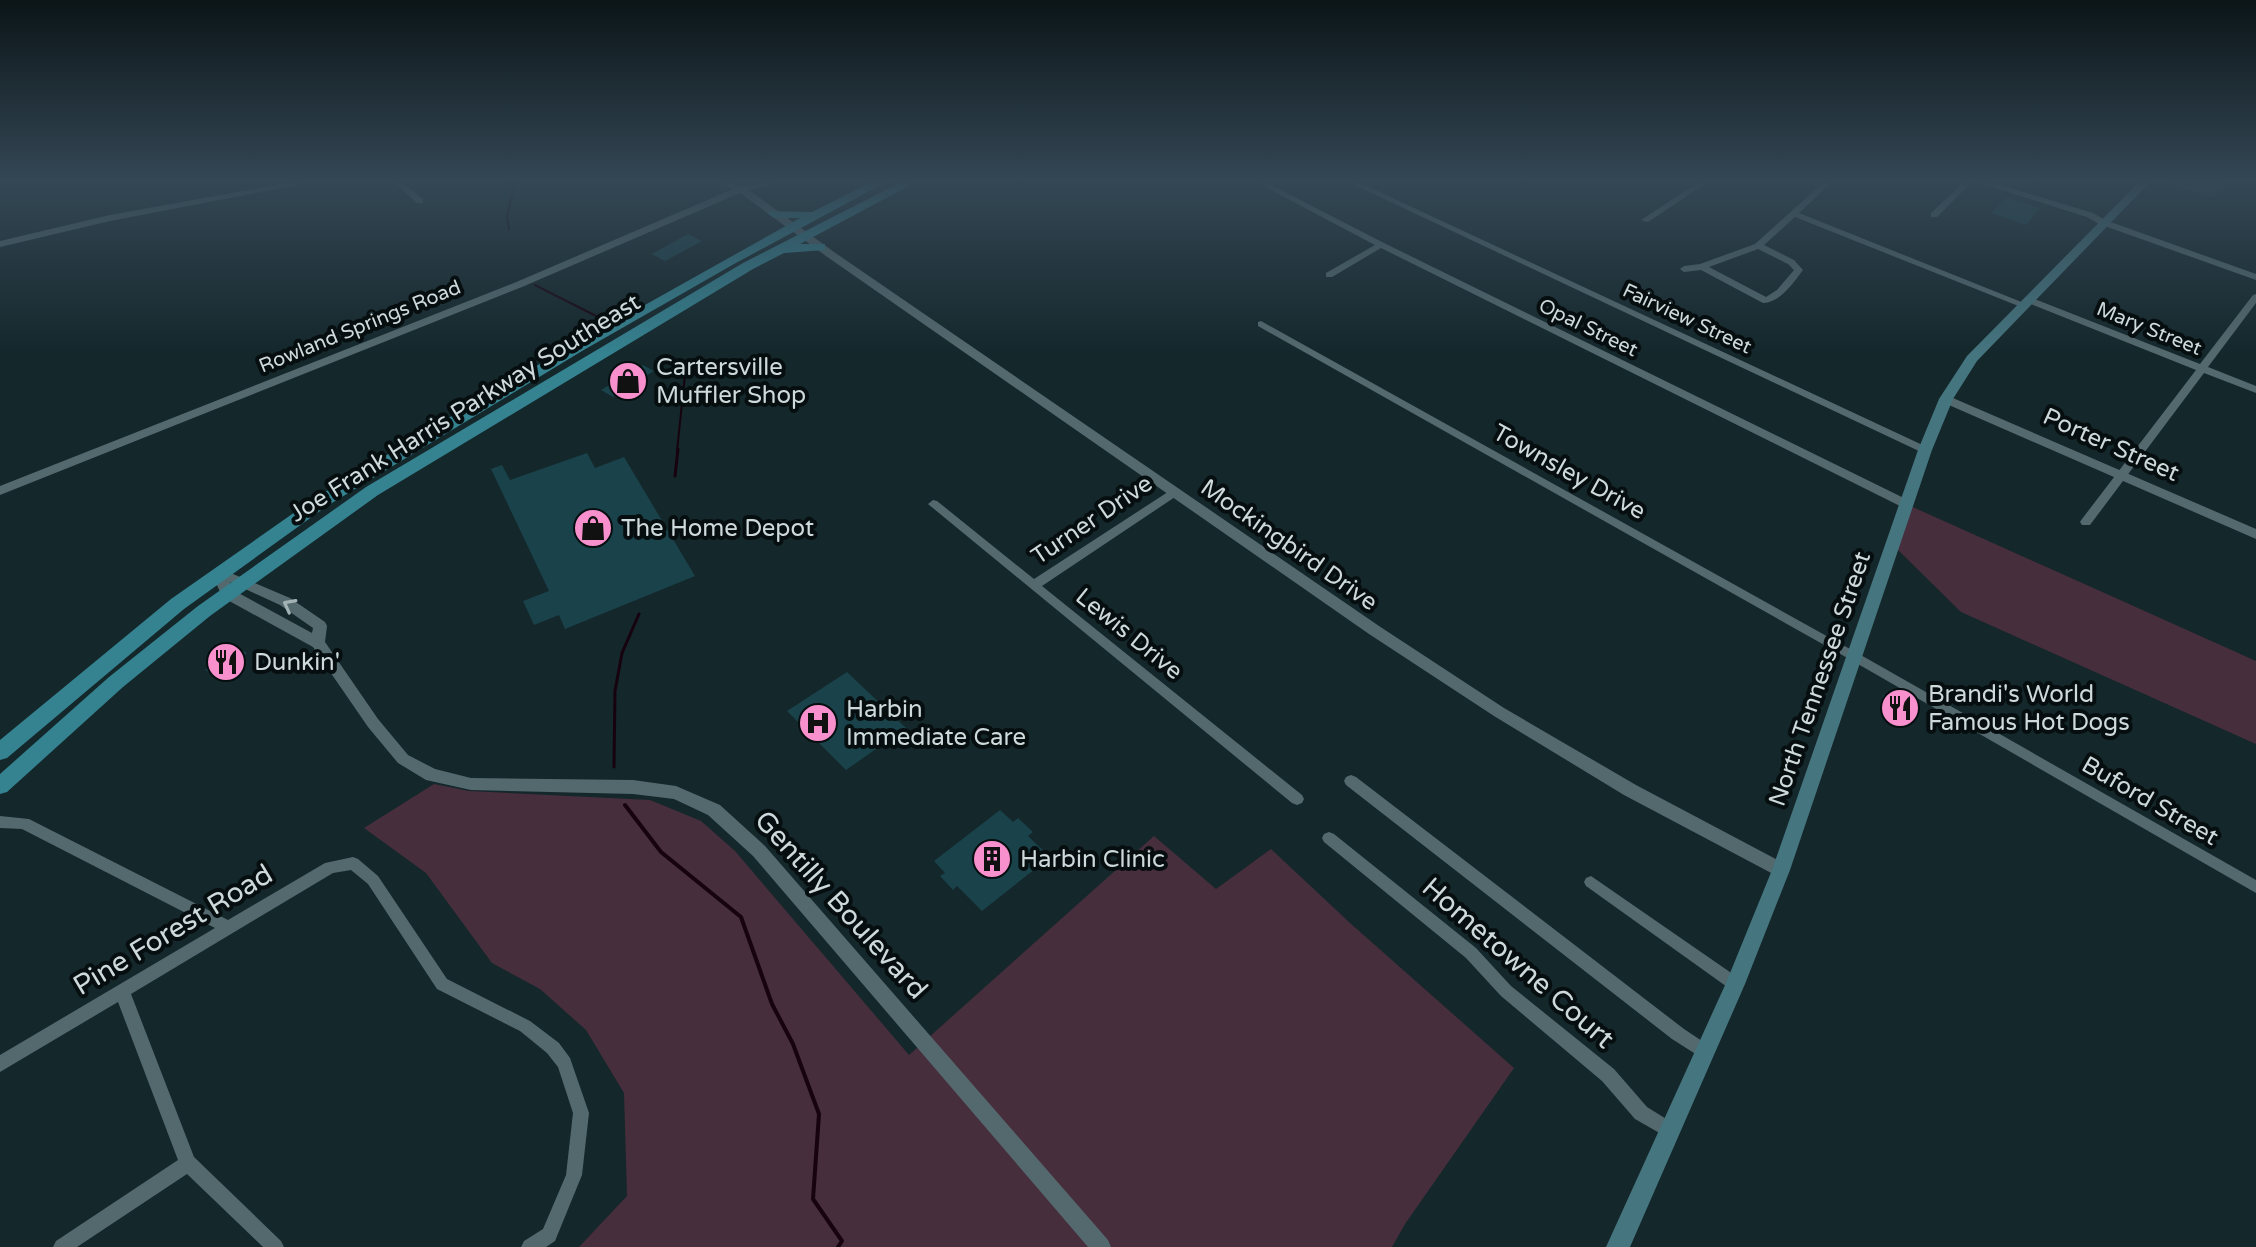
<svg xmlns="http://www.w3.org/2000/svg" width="2256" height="1247" font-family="'Varela Round',sans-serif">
<rect width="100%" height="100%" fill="#14272b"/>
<!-- green -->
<g fill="#472e3c">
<path d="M1906 504 2256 661V744L1961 612 1893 545Z"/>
<path d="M434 784 469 791 650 800 701 821 735 851 909 1055 1154 836 1216 889 1271 849 1350 923 1514 1068 1405 1224 1392 1247H579L627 1196 624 1093 586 1030 540 989 492 963 426 873 364 828Z"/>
</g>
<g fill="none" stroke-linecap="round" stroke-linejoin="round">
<!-- stream-far2 -->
<g stroke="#17030f" stroke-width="2">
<path d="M509 230 507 217 515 180"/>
<path d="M535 285 600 318"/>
<path d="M677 451 686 365"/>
</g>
<!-- stream-far1 -->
<g stroke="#17030f" stroke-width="3">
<path d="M675 476 678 449"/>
<path d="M614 767 615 691 622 653 639 614"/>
</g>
<!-- stream -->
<path stroke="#17030f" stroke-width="4" d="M625 805 661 852 741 917 772 1004 793 1044 819 1114 813 1199 842 1241 838 1247"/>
</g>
<!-- building -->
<g fill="#1a424a">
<path d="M2155 180H2231L2217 196 2210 197Z"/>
<path d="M2006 197 2040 208 2026 225 1991 213Z"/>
<path d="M688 234 702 241 665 261 652 254Z"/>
<path d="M643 365 654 371 613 397 601 390Z"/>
<path d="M587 453 595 468 624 457 695 576 565 629 559 615 534 625 523 601 549 591 491 469 502 465 510 480Z"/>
<path d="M235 647 247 653 218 676 205 670Z"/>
<path d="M847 672 906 728 846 770 787 711Z"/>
<path d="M1883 695 1919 709 1916 720 1880 706Z"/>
<path d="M1000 810 1013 822 1018 818 1033 832 1028 836 1050 857 982 911 957 886 953 890 940 876 945 873 934 861Z"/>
</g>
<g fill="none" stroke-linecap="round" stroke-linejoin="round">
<!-- minor -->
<g fill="#54696e" fill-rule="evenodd">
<path d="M302 180H317L313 182 110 221 0 247V241L110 215Z"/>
<path d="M392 180H400L423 199V203H417Z"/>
<path d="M1252 180H1261L1384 243 1910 501 1911 504 1906 508 1902 507 1381 248 1332 277H1326V273L1375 245Z"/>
<path d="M1344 180H1354L1929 448 1930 450 1929 452H1921Z"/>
<path d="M1702 180H1711L1648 222 1641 220Z"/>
<path d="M1826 180H1834L1799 213 2029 305 2024 308 2021 307 1795 217 1764 245 1794 260 1803 270C1793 283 1780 303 1763 303L1701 270 1684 272 1680 269 1684 266 1700 264 1755 244ZM1758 249 1788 264 1794 270 1777 290 1766 297 1709 267Z"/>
<path d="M1966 180H1974L1937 217H1931V213Z"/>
<path d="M2105 220 2256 274V280L2102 225V221Z"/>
<path d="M2256 294V303L2208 367 2256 386V393L2204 373 2090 525H2082L2080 522 2082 519 2196 370 2026 302V298H2032L2200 364 2253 295Z"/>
<path d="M1261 321 1859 654 2256 880V893L1851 660 1258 326V322Z"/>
<path d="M1174 488 1178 489 1179 492 1178 495 1042 586 1302 795 1304 799 1302 803 1297 805 1292 803 928 504 933 500 937 501 1034 579Z"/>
<path d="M1351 775 1356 777 1684 1029 1711 1047 1713 1052 1711 1057 1705 1060 1672 1039 1346 785 1344 781 1346 777Z"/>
<path d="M0 816 29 819 228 920 325 863 353 857 358 859 378 876 447 979 530 1021 559 1043 570 1058 589 1113 582 1175 555 1241 546 1247H521L524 1241 543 1229 566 1175 573 1113 558 1067 547 1053 520 1031 437 989 368 884 351 870 333 873 131 994 194 1157 281 1241 284 1247H263L187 1174 77 1247H53L56 1241 178 1160 118 1002 0 1072V1055L215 928 22 829 0 828Z"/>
<path d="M1329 832 1334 834 1476 948 1511 986 1614 1069 1647 1107 1676 1125 1678 1131 1676 1137 1670 1139 1635 1119 1602 1081 1501 996 1466 958 1324 842 1322 838 1324 834Z"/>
<path d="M1591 876 1740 979 1743 984 1740 989 1735 991 1730 989 1586 886 1584 882 1586 878Z"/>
</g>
<!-- tertiary -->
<g fill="#54696e" fill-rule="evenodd">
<path d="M717 180C728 180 733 184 743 186 751 187 770 180 782 180L781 182 749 190 834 252 1379 626 1504 708 1636 785 1787 865 1789 870 1787 875 1781 877 1775 875 1624 795 1494 716 1369 634 826 256 740 193 522 287 0 495V486L514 283 733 189Z"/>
<path d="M1970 180H1984L2093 213 2110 223 2101 225 2087 217Z"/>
<path d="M1946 395 2256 529V539L1942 402 1940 399Z"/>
<path d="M219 568 290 598 325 622 327 626 325 642 378 719 408 755 435 769 471 778 633 780 676 786 720 805 765 846 1108 1240 1111 1247H1088L753 856 708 815 674 799 633 794 471 790 426 780 398 763 368 727 313 647 222 597 212 573ZM230 582 280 605 313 628 312 633 233 590Z"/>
</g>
<!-- secondary -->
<path fill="#45757f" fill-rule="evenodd" d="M2141 180H2152L1977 361 1953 399 1932 450 1790 870 1745 984 1630 1247H1606L1726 983 1772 870 1918 450 1939 399 1967 356Z"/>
<!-- primary -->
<g fill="#358290" fill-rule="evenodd">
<path d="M875 180H890L734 264 582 351 327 506 184 609 7 758 0 760V740L171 599 315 498 529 370 800 218H774L768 214 770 211 812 212Z"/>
<path d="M905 180H920L800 244H825V250L784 253 753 269 378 495 210 616 123 687 7 792 0 794V774L109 677 198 606 366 487 743 263Z"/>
</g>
</g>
<!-- one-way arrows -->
<defs><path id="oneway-chevron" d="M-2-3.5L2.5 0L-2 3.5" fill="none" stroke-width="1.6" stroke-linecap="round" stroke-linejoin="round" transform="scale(2)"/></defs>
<use stroke="#a3b2b5" href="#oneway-chevron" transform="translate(289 605) rotate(-152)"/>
<!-- sky -->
<linearGradient id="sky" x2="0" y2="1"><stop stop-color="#0b1518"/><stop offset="0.51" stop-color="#344755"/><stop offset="1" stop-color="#344755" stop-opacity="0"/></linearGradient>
<rect width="2256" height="354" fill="url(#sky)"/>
<!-- icons -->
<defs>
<g id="shop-disc" transform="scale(2)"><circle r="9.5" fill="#f790cd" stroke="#070e10"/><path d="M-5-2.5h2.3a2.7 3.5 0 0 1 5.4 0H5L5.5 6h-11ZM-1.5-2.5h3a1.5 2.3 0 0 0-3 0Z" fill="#111"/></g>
<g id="restaurant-disc" transform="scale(2)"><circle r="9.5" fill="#f790cd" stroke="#070e10"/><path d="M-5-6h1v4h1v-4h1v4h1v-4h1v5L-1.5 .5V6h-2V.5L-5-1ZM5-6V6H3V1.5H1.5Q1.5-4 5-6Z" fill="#111"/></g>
<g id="hospital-disc" transform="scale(2)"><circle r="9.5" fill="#f790cd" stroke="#070e10"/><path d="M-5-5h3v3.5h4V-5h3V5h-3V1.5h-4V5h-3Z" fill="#111"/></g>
<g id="building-disc" transform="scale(2)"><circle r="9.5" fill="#f790cd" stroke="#070e10"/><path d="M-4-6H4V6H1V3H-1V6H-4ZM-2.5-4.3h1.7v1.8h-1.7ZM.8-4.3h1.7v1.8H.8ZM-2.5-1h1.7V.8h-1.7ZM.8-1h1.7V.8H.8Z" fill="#111"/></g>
</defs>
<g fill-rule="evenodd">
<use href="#shop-disc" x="628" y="381"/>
<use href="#shop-disc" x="593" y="528"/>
<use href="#restaurant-disc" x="226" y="662"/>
<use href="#restaurant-disc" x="1900" y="708"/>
<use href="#hospital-disc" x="818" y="723"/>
<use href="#building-disc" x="992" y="859"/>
</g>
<g text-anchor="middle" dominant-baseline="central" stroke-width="8" stroke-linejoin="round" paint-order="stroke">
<!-- far-street labels -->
<g font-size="20" fill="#cdd9db" stroke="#070e10">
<text transform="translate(1687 319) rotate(25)">Fairview Street</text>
<text transform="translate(360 327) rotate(-22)">Rowland Springs Road</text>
<text transform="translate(1588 328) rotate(26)">Opal Street</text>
<text transform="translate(2149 329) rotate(22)">Mary Street</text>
</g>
<!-- poi labels -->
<g font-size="24" fill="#cdd9db" stroke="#070e10" text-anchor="start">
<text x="656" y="367">Cartersville<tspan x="656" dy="28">Muffler Shop</tspan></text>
<text x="621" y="528">The Home Depot</text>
<text x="254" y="662">Dunkin'</text>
<text x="1928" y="694">Brandi's World<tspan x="1928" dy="28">Famous Hot Dogs</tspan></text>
<text x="846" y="709">Harbin<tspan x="846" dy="28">Immediate Care</tspan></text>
<text x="1020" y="859">Harbin Clinic</text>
</g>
<!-- street labels -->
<g font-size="24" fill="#cdd9db" stroke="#070e10">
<text transform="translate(465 408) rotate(-32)">Joe Frank Harris Parkway Southeast</text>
<text transform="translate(2111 445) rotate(24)">Porter Street</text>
<text transform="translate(1569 472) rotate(29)">Townsley Drive</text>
<text transform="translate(1092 520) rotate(-34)">Turner Drive</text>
<text transform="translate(1289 545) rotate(35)">Mockingbird Drive</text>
<text transform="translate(1129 634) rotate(39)">Lewis Drive</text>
<text transform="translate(1820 679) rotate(-71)">North Tennessee Street</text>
<text transform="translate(2150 801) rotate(30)">Buford Street</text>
</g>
<!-- near-street labels -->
<g font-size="28" fill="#cdd9db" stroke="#070e10">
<text transform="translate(841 905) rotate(48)">Gentilly Boulevard</text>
<text transform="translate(173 930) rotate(-31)">Pine Forest Road</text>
<text transform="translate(1518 963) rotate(41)">Hometowne Court</text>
</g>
</g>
</svg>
